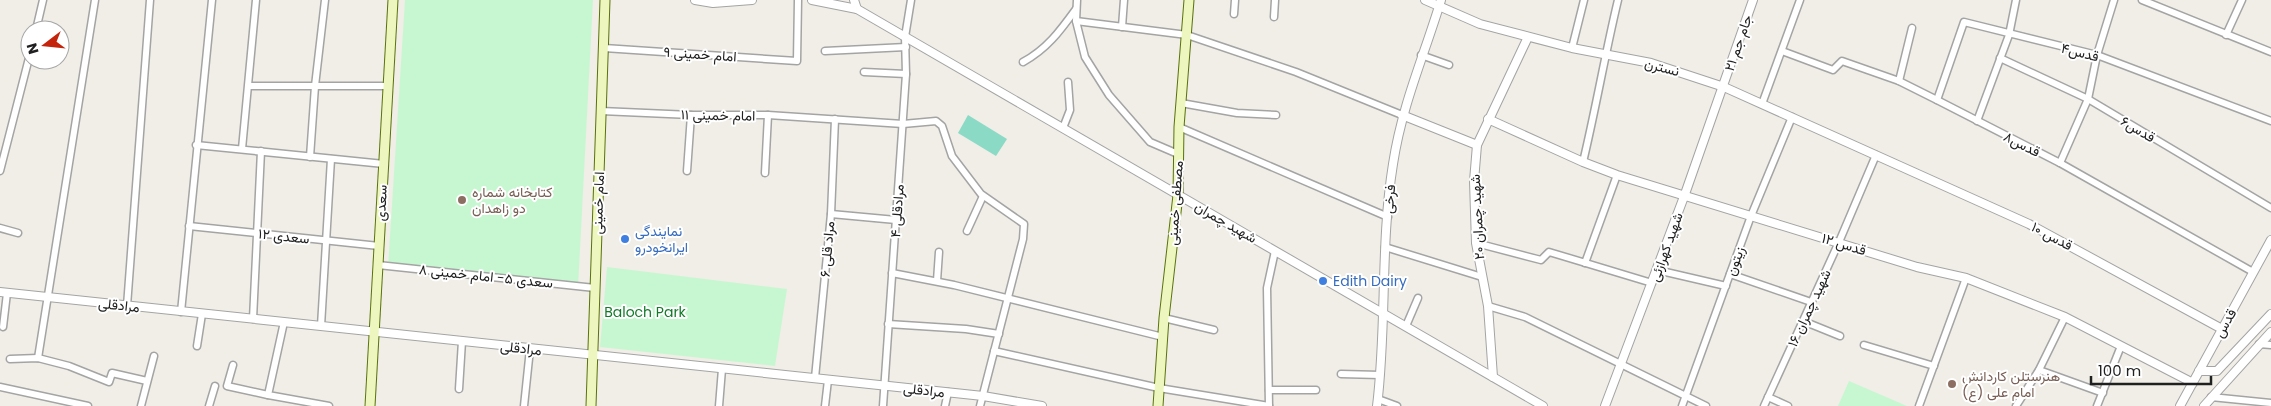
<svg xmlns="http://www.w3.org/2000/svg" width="2271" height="406" font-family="Poppins,Vazirmatn,sans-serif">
<rect width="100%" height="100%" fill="#f0eee7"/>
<!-- park -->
<g fill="#c7f7d1">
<path d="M405 0H593L578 288 388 268Z"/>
<path d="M607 267 787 289 775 366 600 347Z"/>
<path d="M1849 381 1907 406H1838Z"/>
</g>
<!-- pitch -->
<path fill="#8adac6" d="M968 115 1007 139 996 156 958 133Z"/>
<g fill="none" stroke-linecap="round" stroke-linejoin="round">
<!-- minor casing -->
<g stroke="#a4a4a4" stroke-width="9">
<g id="minor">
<path d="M1077 0 1076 21 1085 57 1109 95 1150 142 1178 154"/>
<path d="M2142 0 2271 52"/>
<path d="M1234 14 1235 0"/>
<path d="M1274 17 1275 0"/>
<path d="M1076 21 1187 35 1296 72 1402 115"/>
<path d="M1122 27 1124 0"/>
<path d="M36 30 43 0"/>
<path d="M2226 35 2242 0"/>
<path d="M604 48 797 61 798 0"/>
<path d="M1572 48 1584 0"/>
<path d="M825 51 906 47"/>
<path d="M1782 51 1833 70 1842 61 1899 81 1937 100 2060 163 2253 272"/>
<path d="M1421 55 1449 65"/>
<path d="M2000 58 2088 99 2271 208"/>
<path d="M1023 62C1047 49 1060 31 1076 9"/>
<path d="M864 72 906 74"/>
<path d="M1899 81 1912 28"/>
<path d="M249 86H388"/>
<path d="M1937 100 1964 22 2097 55 2271 121"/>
<path d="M1181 103 1237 113 1276 115"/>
<path d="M1762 104 1800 0"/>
<path d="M601 111 691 115H768L903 124 936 121 942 126 952 156 981 194 1024 224 1023 239 980 406"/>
<path d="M1977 121 2009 35 2016 0"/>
<path d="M1179 127 1388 217"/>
<path d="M1063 128 1070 110 1068 82"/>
<path d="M196 145 384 164"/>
<path d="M242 149 256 0"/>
<path d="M310 157 315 86 325 0"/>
<path d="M1583 162C1596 108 1605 54 1618 0"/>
<path d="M2060 163 2088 99 2097 55 2114 0"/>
<path d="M0 171 30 54"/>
<path d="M687 171 691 115"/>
<path d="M765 173 768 115"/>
<path d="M831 214 896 220"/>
<path d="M189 226 379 246"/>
<path d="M0 228 18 233"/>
<path d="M967 231 983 196"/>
<path d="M1476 243 1541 260 1549 252 1652 283"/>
<path d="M1385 247 1482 277"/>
<path d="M1585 263 1617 175"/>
<path d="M378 265 595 288"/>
<path d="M1657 270 1726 286"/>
<path d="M892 273 954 285 1163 337"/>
<path d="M1730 274 1811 302"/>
<path d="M937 281 939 252"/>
<path d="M127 306 150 0"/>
<path d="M1488 306 1525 317 1706 406"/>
<path d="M181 312 212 0"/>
<path d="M1164 318 1214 330"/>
<path d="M253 319 261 151"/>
<path d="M1803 321 1840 336"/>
<path d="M284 322 268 395 329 406"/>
<path d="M888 324 966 329 999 334"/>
<path d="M321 326 331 159"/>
<path d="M1406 326 1418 298"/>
<path d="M3 327 7 293"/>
<path d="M2259 344 2271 345"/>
<path d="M1864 345 1934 366"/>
<path d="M197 346 202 314"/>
<path d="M994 351 1159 388 1269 406"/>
<path d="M38 358 95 0"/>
<path d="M10 359 38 358 69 366 109 382 112 373 147 381"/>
<path d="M233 365 227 386 268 395"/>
<path d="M2039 370 2103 393"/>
<path d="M1341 374 1380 375"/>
<path d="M815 378 831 214 835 119"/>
<path d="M0 387 88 406"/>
<path d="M459 389 462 341"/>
<path d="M1269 390H1316"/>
<path d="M1768 397 1788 406"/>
<path d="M2211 397 2271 403"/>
<path d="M1378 399 1397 406"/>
<path d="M141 406 154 356"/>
<path d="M209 406 215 386"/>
<path d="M524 406 530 349"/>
<path d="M719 406 722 369"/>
<path d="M825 406 828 380"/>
<path d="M883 406 906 74 905 37 911 0"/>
<path d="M945 406 948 392"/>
<path d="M1269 406 1267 288 1275 251"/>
<path d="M1682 406 1751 216 1792 117"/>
<path d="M1764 406 1839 242 1876 155"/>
<path d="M1919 406 1966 278"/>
<path d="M2016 406 2039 370 2065 317"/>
<path d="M2097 406 2121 346"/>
</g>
</g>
<!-- tertiary casing -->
<g stroke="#a4a4a4" stroke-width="10">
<g id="tertiary">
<path d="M695 0 713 3 752 0"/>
<path d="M812 0 857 9"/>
<path d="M854 0 857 9 1543 406"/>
<path d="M1425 0 1480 24 1572 48 1651 63 1724 87 2029 224 2222 329"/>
<path d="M1402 115 1477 145"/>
<path d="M1488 119 1583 162 1617 175 1917 267 1966 278 2065 317 2193 383"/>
<path d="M0 292 983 396 1042 406"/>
<path d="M2199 371H2217L2271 314"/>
<path d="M1493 377 1488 306 1476 243 1474 181 1477 145 1528 37"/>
<path d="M1377 406C1387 326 1380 244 1393 164 1402 105 1424 56 1441 0"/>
<path d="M1605 406 1685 194 1753 0"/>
<path d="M2180 406 2271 240"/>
<path d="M2204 406 2271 332"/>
</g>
</g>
<!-- secondary casing -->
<g stroke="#59720b" stroke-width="11">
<g id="secondary">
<path d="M370 406 393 0"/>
<path d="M591 406 605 0"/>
<path d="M1158 406 1164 318 1178 195 1179 127 1189 0"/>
</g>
</g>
<!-- minor -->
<use href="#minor" stroke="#fff" stroke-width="6"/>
<!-- tertiary -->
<use href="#tertiary" stroke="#fff" stroke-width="8"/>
<!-- secondary -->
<use href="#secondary" stroke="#ecf6be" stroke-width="9"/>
</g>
<!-- markers -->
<g fill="#8d6e63" stroke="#fff" stroke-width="2">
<circle cx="462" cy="200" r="5"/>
<circle cx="1952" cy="384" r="5"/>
</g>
<g fill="#3f7fe0" stroke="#fff" stroke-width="2">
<circle cx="625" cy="239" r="5"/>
<circle cx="1323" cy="281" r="5"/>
</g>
<g text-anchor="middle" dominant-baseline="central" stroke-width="4" stroke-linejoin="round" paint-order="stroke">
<!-- street labels -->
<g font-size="14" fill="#202020" stroke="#fff">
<text transform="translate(1738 43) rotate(-71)">جام جم ۲۱</text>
<text transform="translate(2080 52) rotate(14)">قدس۴</text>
<text transform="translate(700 54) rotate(4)">امام خمینی ۹</text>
<text transform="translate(1662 67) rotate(15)">نسترن</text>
<text transform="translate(718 115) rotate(1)">امام خمینی ۱۱</text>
<text transform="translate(2138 129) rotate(31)">قدس۶</text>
<text transform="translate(2022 144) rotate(27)">قدس۸</text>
<text transform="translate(1389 199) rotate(-85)">فرخی</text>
<text transform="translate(381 203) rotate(-87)">سعدی</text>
<text transform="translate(598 203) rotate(-88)">امام خمینی</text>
<text transform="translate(1175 203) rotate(-86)">مصطفی خمینی</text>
<text transform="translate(897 211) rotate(-86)">مرادقلی ۴</text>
<text transform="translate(1477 217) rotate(-93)">شهید چمران ۲۰</text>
<text transform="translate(1226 222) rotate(30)">شهید چمران</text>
<text transform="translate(284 236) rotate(6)">سعدی ۱۲</text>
<text transform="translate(2052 236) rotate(28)">قدس ۱۰</text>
<text transform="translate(1844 244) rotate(17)">قدس ۱۲</text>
<text transform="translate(1666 247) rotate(-70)">شهید کهرازئی</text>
<text transform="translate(827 249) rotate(-85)">مراد قلی ۶</text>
<text transform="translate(1735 261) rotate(-70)">زیتون</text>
<text transform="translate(486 276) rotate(6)">سعدی ۵- امام خمینی ۸</text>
<text transform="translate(119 305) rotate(6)">مرادقلی</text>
<text transform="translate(1809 308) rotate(-65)">شهید چمران ۱۶</text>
<text transform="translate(2225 323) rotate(-61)">قدس</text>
<text transform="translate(521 348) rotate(6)">مرادقلی</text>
<text transform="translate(924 390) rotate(6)">مرادقلی</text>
</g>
<!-- education labels -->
<g font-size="14" fill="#785e54" stroke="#fff" text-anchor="start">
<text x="472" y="192">کتابخانه شماره<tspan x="472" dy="16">دو زاهدان</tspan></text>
<text x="1962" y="376">هنرستلن کاردانش<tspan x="1962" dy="16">امام علی (ع)</tspan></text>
</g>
<!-- shop labels -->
<g font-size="14" fill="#366cbe" stroke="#fff" text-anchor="start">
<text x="635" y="231">نمایندگی<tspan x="635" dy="16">ایرانخودرو</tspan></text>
<text x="1333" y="281">Edith Dairy</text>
</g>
<!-- park labels -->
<g font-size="14" fill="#127a29" stroke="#fff">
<text x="645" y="312">Baloch Park</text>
</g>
</g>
<!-- north arrow -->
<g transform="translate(45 45) rotate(254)"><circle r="24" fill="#ffffff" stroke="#a6a6a6"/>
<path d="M0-4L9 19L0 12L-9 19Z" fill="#c4240b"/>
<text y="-8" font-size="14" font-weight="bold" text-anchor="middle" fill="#202020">N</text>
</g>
<!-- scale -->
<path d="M2091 376v8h120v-8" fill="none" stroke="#202020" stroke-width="2.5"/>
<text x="2098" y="376" font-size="15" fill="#202020" stroke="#ffffff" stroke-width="4" paint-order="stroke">100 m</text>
</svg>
